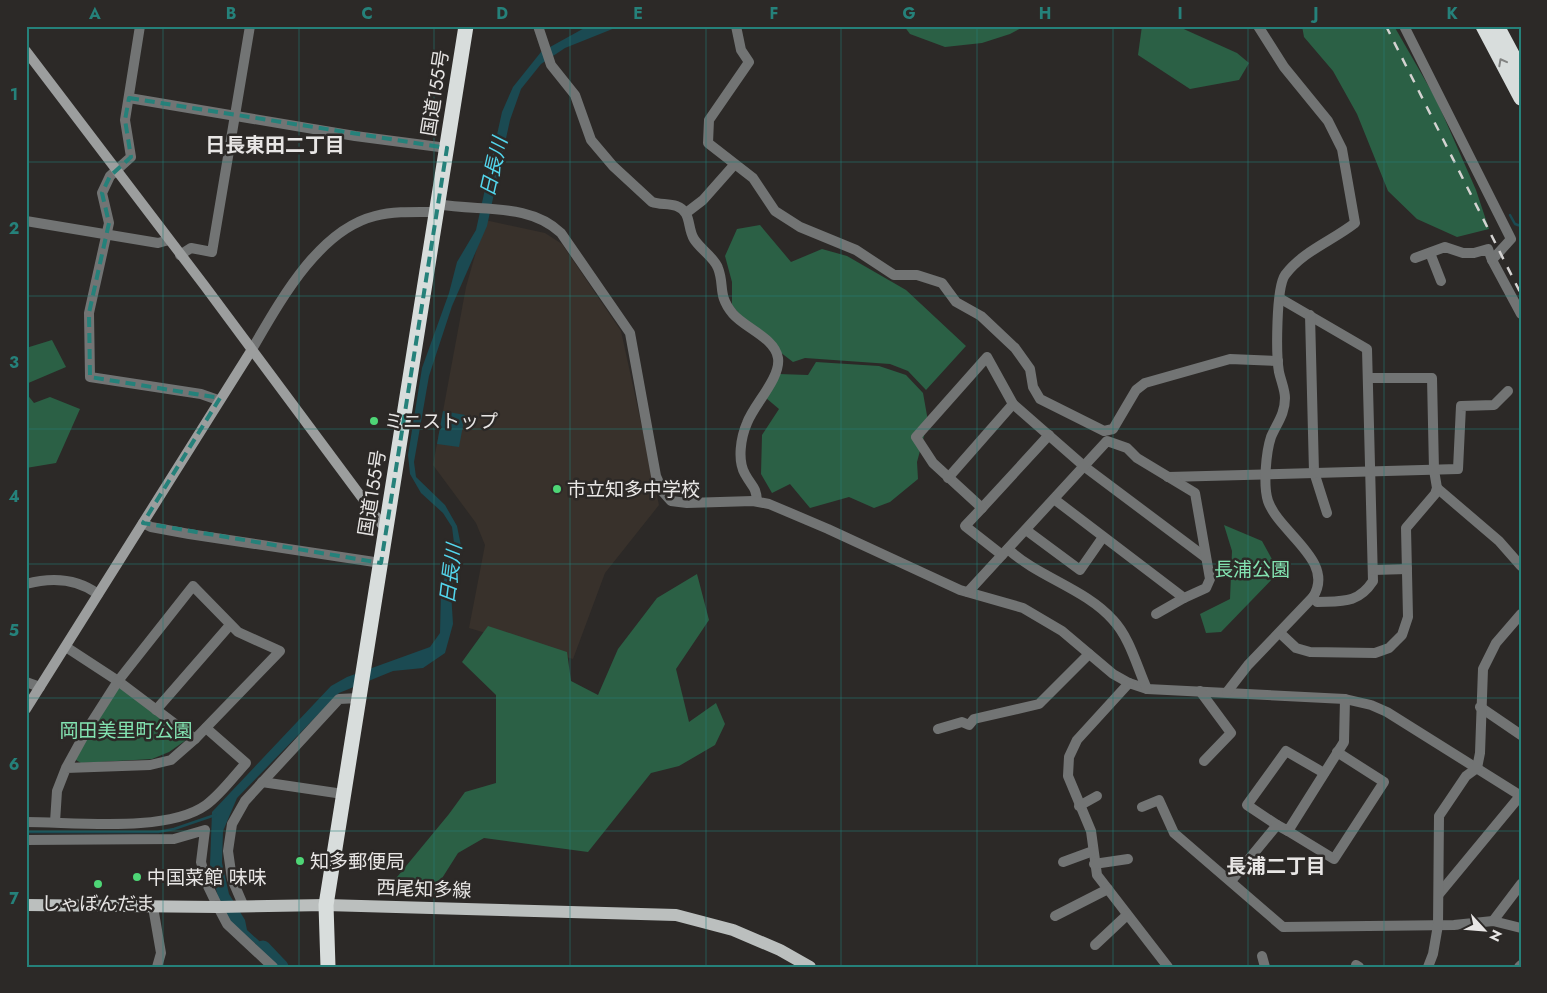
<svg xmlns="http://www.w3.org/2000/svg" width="1547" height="993" font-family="Jost,'Noto Sans JP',sans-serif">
<rect width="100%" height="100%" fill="#2c2927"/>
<!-- built -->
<path fill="#38312b" d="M485 220 545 233 562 244 621 331 659 505 605 573 573 659 469 628 485 545 476 523 433 465 466 287Z"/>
<!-- green -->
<g fill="#2b6045">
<path d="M904 26H1025L1010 34 982 43 945 47 910 34Z"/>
<path d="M1142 26H1177L1237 53 1249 63 1239 80 1190 89 1138 55Z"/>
<path d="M1302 26H1394L1436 99 1476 190 1489 229 1457 237 1417 219 1388 191 1357 114 1333 71 1304 37Z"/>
<path d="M760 225 791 262 822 249 847 256 906 290 966 346 926 390 908 371 890 364 805 358 793 362 754 332 732 305V282L725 256 737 229Z"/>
<path d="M52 340 66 367 26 384V348Z"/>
<path d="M816 362 879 366 906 375 923 393 928 421 917 462 918 479 890 502 874 508 849 497 810 508 790 484 772 493 761 474 762 435 779 409 766 398 779 374 808 375Z"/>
<path d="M26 393 34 403 50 397 80 409 56 463 26 468Z"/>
<path d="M1224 525 1262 541 1279 572 1221 632 1206 633 1200 614 1230 599 1232 551Z"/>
<path d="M697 574 709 620 676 669 689 722 716 703 725 724 715 745 679 766 651 773 588 852 484 838 458 853 439 883 420 895 383 894 449 814 465 792 496 783V695L462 662 488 626 567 652 571 681 598 695 618 649 657 598Z"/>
<path d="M119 686 189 738 169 752 152 759 81 763 76 760V753Z"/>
</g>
<!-- water -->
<g fill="#1b4a52">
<path d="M588 26H620L565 48 541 64 521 89 510 120 487 226 452 306 429 376 414 462 416 477 445 505 457 526 461 546 451 592 453 624 445 653 423 668 393 671 339 693 237 798 223 831 222 863 229 894 245 920 247 930 280 960 277 963 230 921 218 897 210 865 212 812 331 686 347 677 430 647 440 633 441 591 454 543 452 527 443 513 421 493 410 474 408 455 422 368 449 293 457 262 476 230 502 112 513 87 541 52Z"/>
<path d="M443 411 465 415 459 447 437 444Z"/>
</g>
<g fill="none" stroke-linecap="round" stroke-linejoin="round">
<!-- stream -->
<g stroke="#1b4a52" stroke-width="2.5">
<path d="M1510 215 1515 224 1521 226"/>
<path d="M26 832H158L174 829 215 815"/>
</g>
<!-- river -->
<path stroke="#1b4a52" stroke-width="15" d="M263 948 281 967"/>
<!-- street -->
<g stroke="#727474" stroke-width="10">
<path d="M140 26 125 120 131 157 110 176 102 193 109 223 89 313 90 377 201 394 218 400"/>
<path d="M538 26 551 65 575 95 591 140 613 166 652 202C663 206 679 201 686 214 690 221 689 231 694 239 700 249 714 257 718 268 725 286 717 295 733 314 745 328 775 338 778 358 781 378 754 404 747 423 741 437 737 460 745 474 752 487 756 486 757 501"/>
<path d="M736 26 741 50 749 62 709 120 708 143 753 178 775 211 800 227 856 250 894 275H917L942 283 956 302 981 316 1015 348 1030 369 1033 387 1040 399 1104 431 1113 429 1136 390 1145 383 1230 359 1278 361"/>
<path d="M1404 26 1511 239 1492 260 1521 314"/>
<path d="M129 98 355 136 447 148"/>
<path d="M438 204C479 212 529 202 561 233L630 333 656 476 663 492 671 501 687 503 753 501 769 504 828 529 960 590 1023 608 1062 631 1113 674 1129 683 1147 689 1345 699 1371 705 1387 712 1521 796"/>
<path d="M686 213 703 200 734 165"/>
<path d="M26 221 158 243 169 240"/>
<path d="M1430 253 1441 281"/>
<path d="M180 255 191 248 212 252 250 26"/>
<path d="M1415 258 1445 247 1463 253H1474L1488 249 1492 260"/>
<path d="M1281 299 1367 349 1373 581C1358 604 1342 601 1317 602L1313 597"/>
<path d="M1310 315 1314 472 1327 513"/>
<path d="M251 351C279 303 318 230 375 216 395 211 415 212 436 212"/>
<path d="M1168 477 1458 469 1461 406 1494 405 1508 391"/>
<path d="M948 478 1013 404"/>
<path d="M1437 488 1499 541 1521 566"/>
<path d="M982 508 1049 435"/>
<path d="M143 523 151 527 189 534 381 563"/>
<path d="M1026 530 1080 570 1103 537"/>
<path d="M1008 549C1038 577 1086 589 1113 620 1130 638 1137 667 1147 689"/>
<path d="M1002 555 965 526 982 508 933 463 916 437 987 357 1013 404 1085 467 1205 557"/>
<path d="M1373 570 1407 569"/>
<path d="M26 584C52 577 76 578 98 594"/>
<path d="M968 592 1107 441 1127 448 1137 458 1195 493 1210 579 1206 588 1184 598 1054 499"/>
<path d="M1156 614 1184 598"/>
<path d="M1280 633 1296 648 1310 652 1375 653 1389 648 1402 635 1408 617 1406 528 1435 494 1437 488 1434 470 1432 378H1368"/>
<path d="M66 647 118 681 195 739"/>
<path d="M26 682 40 687"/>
<path d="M1129 683 1077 740 1069 757 1068 776 1091 831 1097 875 1168 967"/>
<path d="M1200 691 1231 733 1204 761"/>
<path d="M1227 692 1248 665 1313 597C1336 561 1279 533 1268 501 1263 486 1266 452 1271 437 1277 423 1285 414 1285 398 1285 390 1281 381 1279 372 1276 355 1276 288 1285 275 1303 251 1332 241 1355 223L1342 149 1328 121 1284 67 1258 26"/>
<path d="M1480 707 1521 735"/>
<path d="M156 710 230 625"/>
<path d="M938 729 962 722 969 725 974 719 1039 704 1089 654"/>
<path d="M262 782 343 794"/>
<path d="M1079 806 1097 796"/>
<path d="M1142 807 1159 800 1174 833 1283 927 1454 925 1493 921 1521 928"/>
<path d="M26 822C76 822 167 833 206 805 221 794 234 776 246 763L206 728"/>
<path d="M55 822 57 791 66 768 88 728 118 681 193 586 238 632 280 651 195 739 171 760 150 765 66 768"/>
<path d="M1277 825 1247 805 1286 751 1324 773"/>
<path d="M1288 831 1334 859 1384 782 1337 752"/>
<path d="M26 840 174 839 205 830 201 862 207 884 218 907 227 924 273 967"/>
<path d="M1063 862 1093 851"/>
<path d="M1094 864 1128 859"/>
<path d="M1231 881 1277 825 1288 831 1344 742 1345 699"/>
<path d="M1439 894 1520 796"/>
<path d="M153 907 161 953 157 967"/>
<path d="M244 907 232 879 228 851 232 824 245 801 339 699 359 698"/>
<path d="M1055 916 1108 889"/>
<path d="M1493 921 1521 884"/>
<path d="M1095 945 1127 915"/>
<path d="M1262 956 1265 967"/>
<path d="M1356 965 1359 967"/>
<path d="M1428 967 1433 954 1438 925 1439 816 1466 776 1477 768 1480 753 1483 669 1496 643 1521 614"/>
<path d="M1519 967 1521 965"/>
</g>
<!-- secondary -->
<g stroke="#9c9e9e" stroke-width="10">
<path d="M26 51 204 285 386 530"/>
<path d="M26 709 251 351"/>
</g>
<!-- primary -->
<path stroke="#bbbfbe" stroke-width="12" d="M26 905 218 907 326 905 676 915 733 930 780 950 810 967"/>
<!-- highway -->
<g stroke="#d8dddc" stroke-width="15">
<path d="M1483 26 1521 98"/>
<path d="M1497 26 1521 71"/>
<path d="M328 967 326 905 466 26"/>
</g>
<!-- rail -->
<path stroke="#d4d2d1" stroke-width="2.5" stroke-dasharray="9 9" stroke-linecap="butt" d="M1386 26 1521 294"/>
</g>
<!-- one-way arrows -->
<defs><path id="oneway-chevron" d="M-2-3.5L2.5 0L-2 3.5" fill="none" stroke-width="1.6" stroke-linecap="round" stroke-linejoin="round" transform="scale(1.25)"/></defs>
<use stroke="#828382" href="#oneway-chevron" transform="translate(1502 62) rotate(-118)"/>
<!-- marked area -->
<path fill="none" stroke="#25817a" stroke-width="4" stroke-dasharray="10 6" stroke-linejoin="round" d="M129 98 447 148 381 563 143 523 220 398 90 377 89 313 109 223 102 193 110 176 131 157 125 120Z"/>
<!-- grid -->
<path fill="none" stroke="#25817a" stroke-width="1" stroke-opacity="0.55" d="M163 26V967M299 26V967M434 26V967M570 26V967M706 26V967M841 26V967M977 26V967M1113 26V967M1248 26V967M1384 26V967M26 162H1521M26 296H1521M26 429H1521M26 564H1521M26 698H1521M26 831H1521"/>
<!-- markers -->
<g fill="#4ed676" stroke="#2c2927" stroke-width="2">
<circle cx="374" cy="421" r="5"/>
<circle cx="557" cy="489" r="5"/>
<circle cx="300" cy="861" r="5"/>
<circle cx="137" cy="877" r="5"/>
<circle cx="98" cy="884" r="5"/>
</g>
<g text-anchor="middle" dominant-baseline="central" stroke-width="5" stroke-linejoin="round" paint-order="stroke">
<!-- street labels -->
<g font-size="19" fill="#e8e6e5" stroke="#2c2927">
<text transform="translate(435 93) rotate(-81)">国道155号</text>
<text transform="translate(372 493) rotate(-81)">国道155号</text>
<text transform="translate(424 889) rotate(2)">西尾知多線</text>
</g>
<!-- poi labels -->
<g font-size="19" fill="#e8e6e5" stroke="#2c2927" text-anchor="start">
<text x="384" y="421">ミニストップ</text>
<text x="567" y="489">市立知多中学校</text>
<text x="310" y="861">知多郵便局</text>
<text x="147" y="877">中国菜館 味味</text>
<text x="98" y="903" text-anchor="middle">しゃぼんだま</text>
</g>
<!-- park labels -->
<g font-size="19" fill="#83e3b1" stroke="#2c2927">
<text x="1252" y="569">長浦公園</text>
<text x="126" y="730">岡田美里町公園</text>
</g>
<!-- neighbourhood labels -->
<g font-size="20" font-weight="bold" fill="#e8e6e5" stroke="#2c2927">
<text x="275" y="145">日長東田二丁目</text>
<text x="1276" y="866">長浦二丁目</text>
</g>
<!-- water labels -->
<g font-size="20" font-style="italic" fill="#53d6ed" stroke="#2c2927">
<text transform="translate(494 167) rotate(-77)">日長川</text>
<text transform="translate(451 574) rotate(-83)">日長川</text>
</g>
</g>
<!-- border -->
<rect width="1547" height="993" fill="none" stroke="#2c2927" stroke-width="55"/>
<!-- north arrow -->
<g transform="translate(1484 930) rotate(116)" stroke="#2c2927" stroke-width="4" paint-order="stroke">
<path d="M0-4L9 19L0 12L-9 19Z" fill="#e8e6e5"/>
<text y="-8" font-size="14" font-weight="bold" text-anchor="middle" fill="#e8e6e5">N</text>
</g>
<rect x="28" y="28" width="1492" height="938" fill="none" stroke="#25817a" stroke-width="2"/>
<g font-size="16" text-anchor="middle" font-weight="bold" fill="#25817a">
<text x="95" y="19">A</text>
<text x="231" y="19">B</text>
<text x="367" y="19">C</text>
<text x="502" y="19">D</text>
<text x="638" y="19">E</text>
<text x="774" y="19">F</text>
<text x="909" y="19">G</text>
<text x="1045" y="19">H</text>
<text x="1180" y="19">I</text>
<text x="1316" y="19">J</text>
<text x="1452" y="19">K</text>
<text x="14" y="100">1</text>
<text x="14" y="234">2</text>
<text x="14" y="368">3</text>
<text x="14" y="502">4</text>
<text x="14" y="636">5</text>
<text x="14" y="770">6</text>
<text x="14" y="904">7</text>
</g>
</svg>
